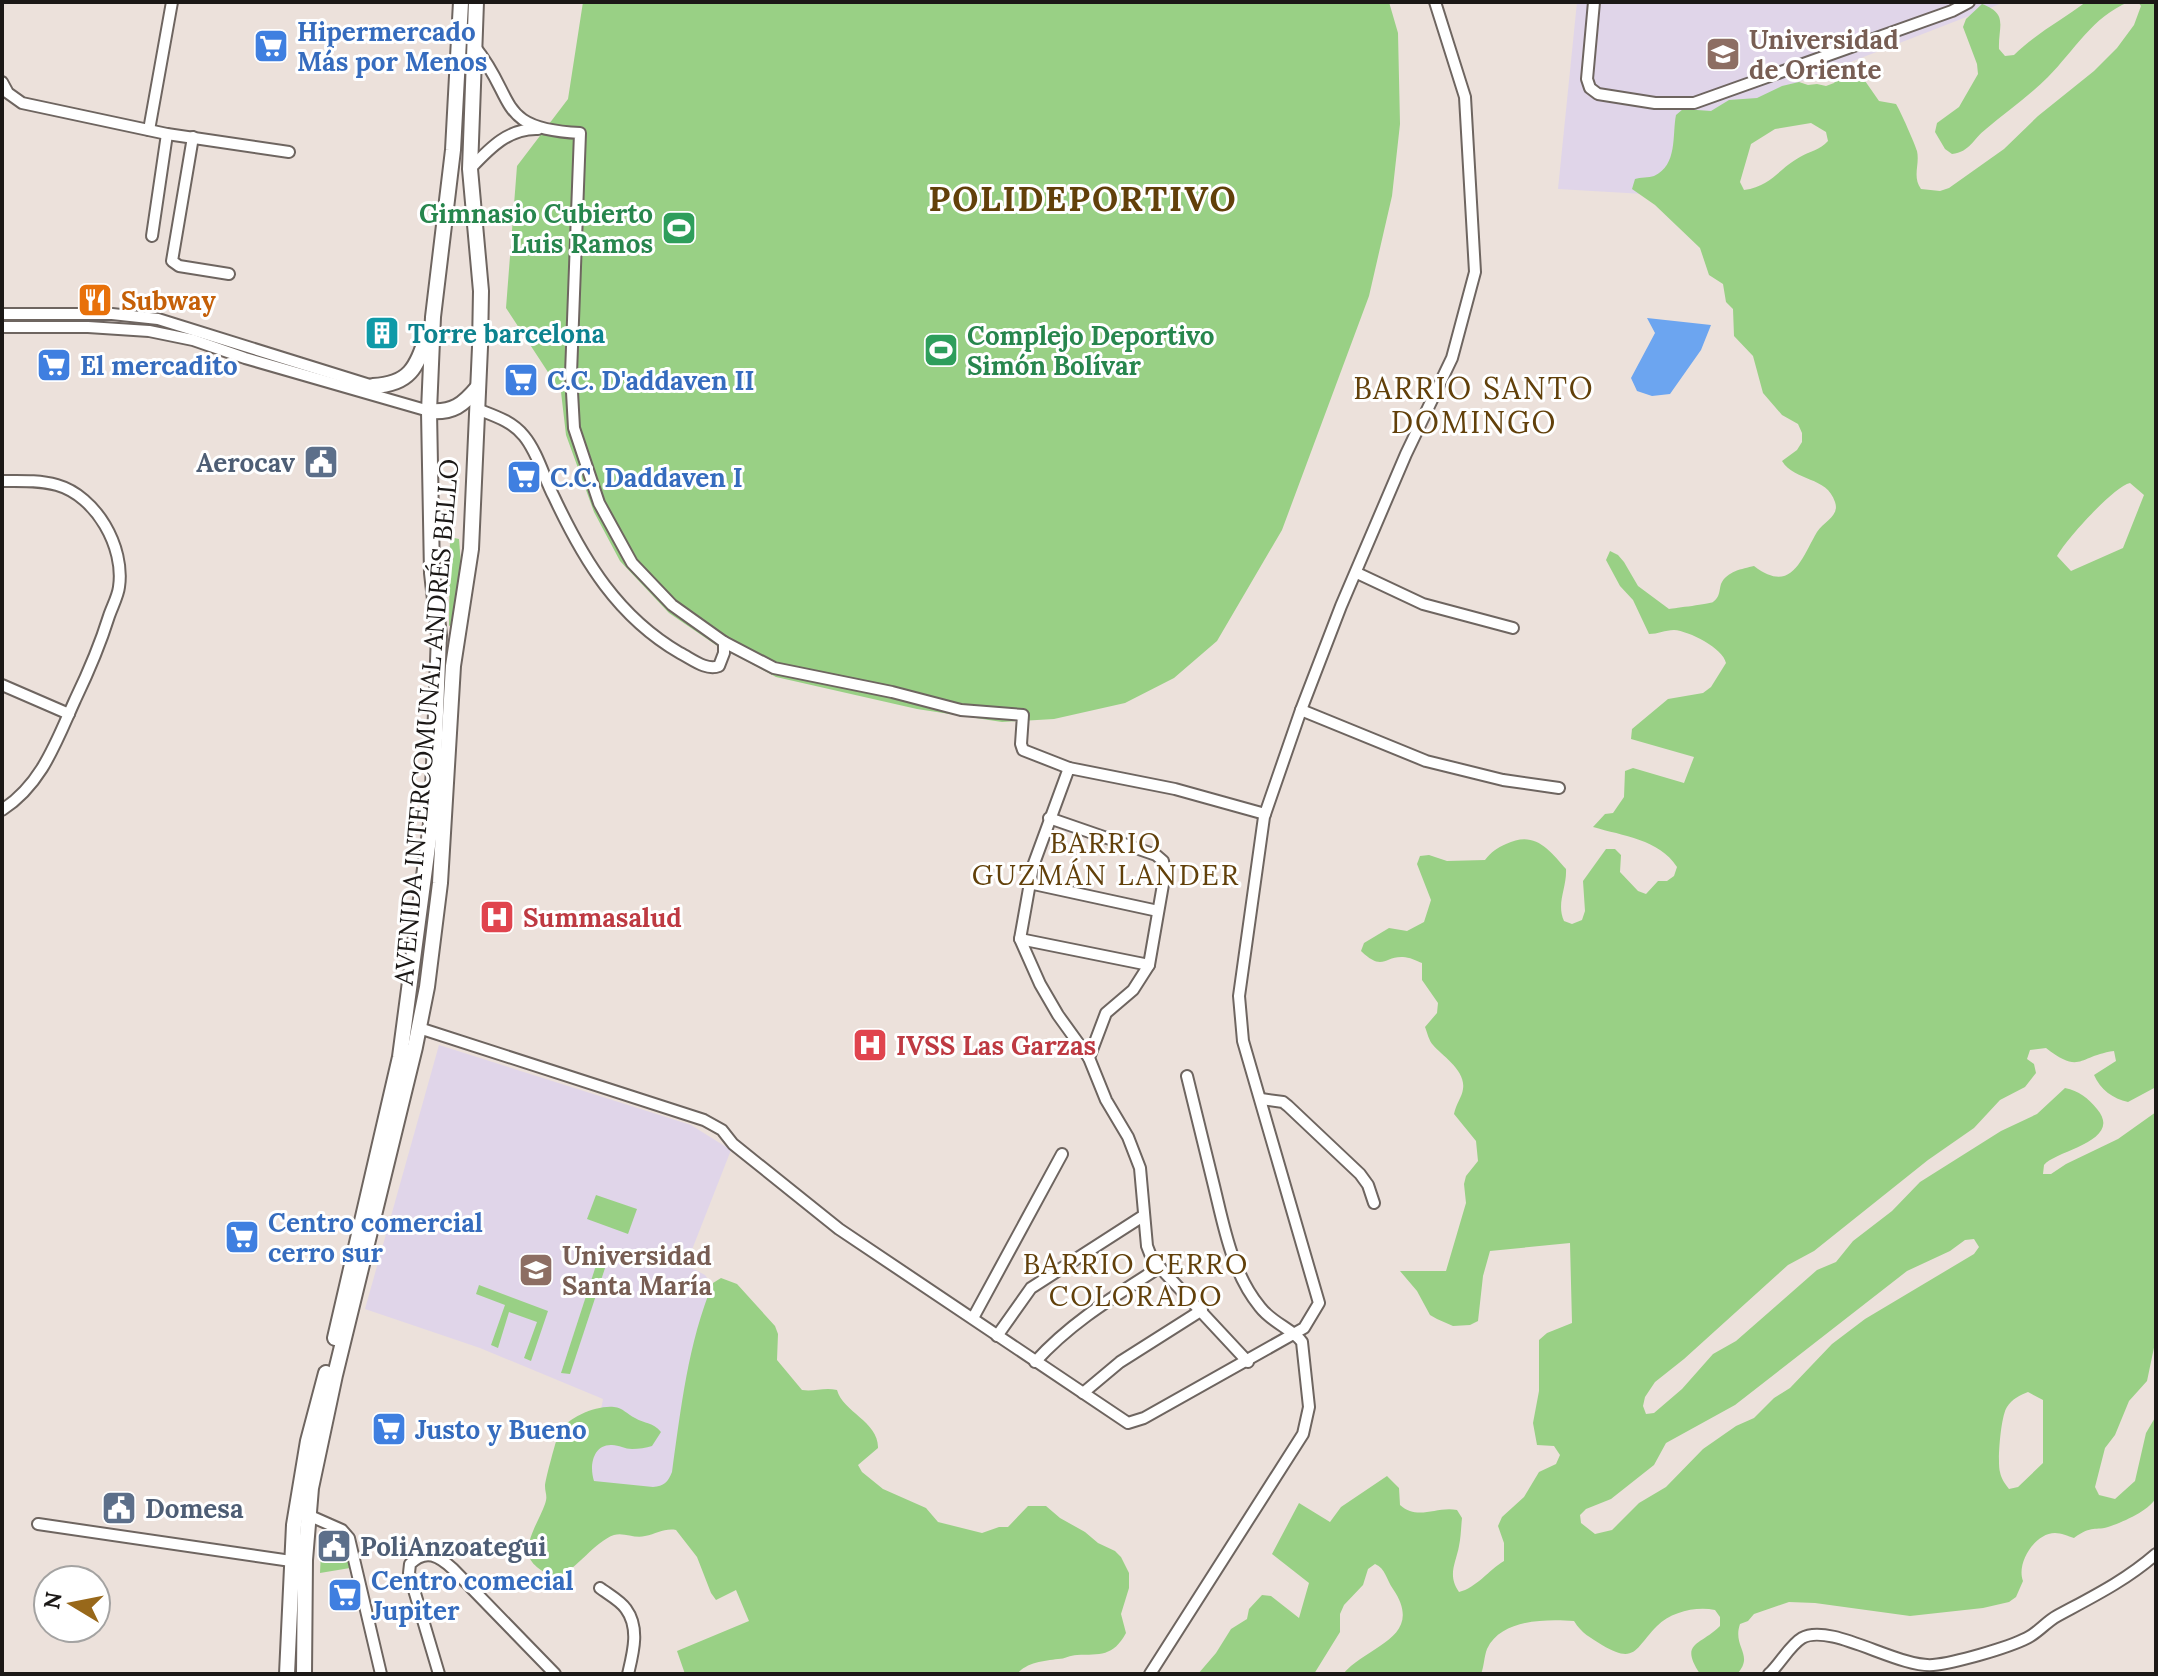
<svg xmlns="http://www.w3.org/2000/svg" width="2158" height="1676" font-family="Lora,serif">
<rect width="100%" height="100%" fill="#ece1db"/>
<!-- education -->
<g fill="#e0d5e9">
<path d="M1577 2H2005L1689 125 1678 196 1558 189Z"/>
<path d="M439 1045 691 1125 731 1150 686 1265 705 1275 714 1288 676 1500 588 1480 603 1399 480 1348 365 1309Z"/>
</g>
<!-- green -->
<g fill="#99d085" fill-rule="evenodd">
<path d="M583 2H1389L1398 33 1400 124 1392 196 1369 296 1282 530 1217 641 1174 678 1125 703 1054 719 1002 722 917 709 776 677 716 645 669 613 620 561 594 512 566 435 561 392 506 308 517 166 568 99Z"/>
<path d="M2086 2H2129C2093 16 2074 51 2048 77 2029 96 2006 112 1986 129 1973 139 1970 152 1952 154L1945 149 1935 132 1937 123 1959 107 1978 74 1977 64 1963 27 1966 19 1982 4C2009 14 1998 26 1999 49L2005 56 2014 55C2035 34 2062 20 2086 2Z"/>
<path d="M2138 2H2156V1087L2128 1102C2113 1099 2100 1089 2094 1075L2116 1061 2114 1051C2078 1056 2081 1075 2046 1048L2030 1050 2027 1059 2034 1064 2036 1073 2025 1087 2000 1100 1974 1128 1928 1160 1814 1251 1788 1265 1684 1359 1655 1382 1645 1397 1643 1406 1646 1414 1654 1413 1682 1389 1713 1354 1736 1341 1817 1270 1836 1262 1853 1241 1892 1211 1920 1182 2001 1131 2037 1114 2065 1088C2079 1091 2088 1098 2097 1109 2124 1141 2057 1150 2044 1165L2043 1174H2051L2066 1164 2118 1139 2156 1112V1338L2147 1381 2129 1401 2115 1435 2105 1448 2095 1487 2099 1495 2115 1499 2135 1481 2146 1433 2156 1416V1498C2148 1511 2125 1521 2111 1526 2094 1532 2093 1524 2074 1538 2068 1536 2061 1533 2055 1533 2035 1533 2016 1563 2023 1581L2016 1597 2009 1602 1983 1608 1910 1616 1815 1603 1789 1602 1754 1614 1748 1621 1740 1624C1732 1647 1755 1655 1737 1674H1700C1679 1642 1700 1646 1720 1626V1617L1715 1610C1696 1606 1671 1612 1657 1626 1635 1648 1636 1665 1602 1645 1590 1637 1582 1634 1574 1621 1546 1619 1501 1619 1487 1649 1484 1657 1484 1667 1481 1674H1343C1367 1645 1426 1638 1393 1589 1386 1579 1386 1569 1375 1564L1368 1569 1363 1585 1344 1605 1340 1614V1632L1314 1674H1198L1216 1653 1231 1629 1247 1619 1249 1609 1262 1595 1271 1596 1299 1618 1309 1583 1272 1554 1299 1503 1330 1522 1341 1507 1387 1476 1399 1488 1400 1505C1418 1521 1436 1506 1457 1510L1462 1518C1461 1527 1461 1537 1459 1546 1456 1563 1447 1575 1459 1592 1476 1588 1489 1570 1504 1561V1543L1498 1526 1502 1517 1524 1497 1539 1472 1556 1464 1560 1455 1554 1446 1537 1445 1533 1423 1539 1391V1340L1547 1333 1572 1323 1570 1243 1490 1251 1483 1276 1478 1321 1470 1325 1453 1326 1437 1319 1430 1315 1417 1291 1400 1271H1446L1466 1203 1464 1184 1466 1176 1478 1161 1476 1141 1454 1114C1456 1104 1462 1097 1463 1089 1466 1070 1442 1056 1433 1045 1429 1041 1427 1032 1425 1027L1437 1013 1438 1003 1422 980V963C1417 961 1409 957 1403 957 1384 956 1383 972 1361 951L1364 943 1389 928 1407 931 1424 922 1431 900 1417 864 1420 856 1429 855 1447 861 1485 860C1491 852 1497 848 1506 844 1534 830 1549 849 1566 869 1567 888 1556 903 1564 921L1572 924 1582 920 1585 911 1583 881 1606 849H1615L1621 855 1620 872 1638 891 1646 894 1658 881H1667L1674 876 1677 867C1659 839 1623 836 1593 827L1605 814 1613 813 1624 797 1625 771 1633 768 1684 783 1694 757 1631 739 1632 729 1668 699 1703 693 1711 687 1726 663C1723 648 1689 631 1674 630 1665 630 1658 634 1649 634L1633 600 1620 586 1606 560 1610 551 1618 555 1624 562 1638 586 1669 609C1675 608 1710 604 1713 602 1720 597 1719 591 1721 584 1727 571 1742 569 1754 566 1792 595 1801 559 1817 532 1824 521 1840 516 1835 502 1827 476 1795 482 1782 461L1797 450 1802 442V433L1798 424 1782 415 1763 393 1753 356 1734 336 1733 309 1726 302 1723 284 1709 275 1700 248 1655 205 1632 189 1635 179C1640 177 1649 178 1654 176 1678 165 1672 135 1676 115L1683 109 1711 111 1729 100 1757 98 1782 86 1799 82 1808 85 1817 84 1826 86 1834 83 1846 70 1863 78 1879 101 1896 104C1900 110 1915 144 1917 151 1920 165 1912 176 1921 189L1940 191 1949 188 2004 149 2038 116 2094 71 2117 48 2134 25 2141 6ZM1811 123 1826 132 1828 141C1820 150 1810 151 1800 157 1778 169 1772 186 1744 190L1740 182 1751 144 1775 129ZM2130 483 2144 495 2123 548 2071 571 2057 556C2066 540 2113 487 2130 483ZM1974 1239 1979 1247 1974 1254 1865 1319 1832 1344 1790 1388 1774 1398 1754 1418 1736 1426 1703 1449 1666 1487 1639 1503 1612 1530 1595 1534 1581 1523 1580 1515 1586 1509 1611 1499 1654 1465 1666 1443 1735 1405 1907 1271 1950 1251 1965 1240ZM2028 1392 2043 1400V1463L2018 1487 2009 1489C2005 1484 2001 1478 2000 1472 1997 1462 2001 1415 2007 1407 2012 1399 2020 1395 2028 1392Z"/>
<path d="M450 537 459 539 462 578 454 624 449 626Z"/>
<path d="M596 1195 637 1209 628 1234 587 1219Z"/>
<path d="M602 1247 611 1250 570 1374 561 1373Z"/>
<path d="M721 1278 737 1284 775 1326 778 1334 777 1360 802 1390C814 1392 824 1387 837 1390 843 1412 879 1422 878 1448L858 1465 862 1472 883 1489 926 1508 938 1522 982 1533 999 1527H1008L1028 1506H1046L1060 1518 1085 1532 1098 1543 1115 1551 1121 1557 1129 1573V1588L1121 1614 1126 1633C1113 1657 1100 1654 1077 1655 1070 1655 1065 1659 1058 1659 1044 1661 1027 1662 1017 1674H685L677 1651 749 1621 736 1590 716 1600 711 1593 697 1557 676 1530C664 1528 657 1534 645 1536 635 1539 624 1532 614 1535 596 1541 576 1569 558 1578 548 1575 532 1567 529 1556 525 1540 540 1519 545 1504 548 1496 545 1493 545 1486 545 1480 557 1437 559 1432 568 1417 597 1405 614 1407 623 1408 627 1414 635 1418 645 1424 653 1422 661 1432L652 1446C646 1448 639 1449 632 1449 625 1449 619 1445 612 1445 593 1444 589 1466 594 1481L653 1487C664 1486 668 1482 672 1472 681 1408 688 1343 713 1283Z"/>
<path d="M479 1285 548 1311 531 1361 524 1358 537 1322 509 1312 498 1348 491 1345 505 1305 476 1294Z"/>
<path d="M322 1530 344 1547 350 1568 320 1573Z"/>
</g>
<!-- water -->
<path fill="#6ca5f0" d="M1647 318 1711 325 1701 350 1670 394 1652 396 1637 391 1631 378 1655 333Z"/>
<g fill="none" stroke-linecap="round" stroke-linejoin="round">
<!-- minor casing -->
<g stroke="#6e6560" stroke-width="14">
<g id="minor">
<path d="M1594 2 1587 79 1590 88 1598 94 1655 103H1694L1952 11 1969 2"/>
<path d="M475 47C517 99 495 129 580 133L571 374 574 428 599 503 632 563 672 605 724 642V653L719 666C706 671 692 659 680 653 618 617 584 561 554 497 544 478 538 453 524 436 512 421 495 416 477 409"/>
<path d="M2 82 8 93 22 103 167 134 289 152"/>
<path d="M149 130 172 2"/>
<path d="M193 137 172 261 179 266 229 274"/>
<path d="M470 169C489 149 508 128 538 129"/>
<path d="M152 236 167 134"/>
<path d="M2 314H112L158 319 373 386"/>
<path d="M2 327H88L149 331 193 340 245 358 429 411"/>
<path d="M2 481C20 481 39 480 57 485 96 496 125 547 119 587 118 596 112 607 109 616 100 645 88 673 75 700 56 742 42 784 2 810"/>
<path d="M1357 573 1423 604 1513 628"/>
<path d="M724 642 774 668 892 692 961 710 1023 715 1021 744 1023 750 1069 768"/>
<path d="M2 685 69 714"/>
<path d="M1301 710 1426 761 1503 780 1559 788"/>
<path d="M1029 883 1158 911"/>
<path d="M1020 939 1149 965 1165 873 1163 861 1156 855 1049 818"/>
<path d="M1149 965 1133 990 1106 1013 1089 1058 1106 1100 1128 1137 1140 1168 1147 1246 1152 1259 1248 1362"/>
<path d="M419 1028 704 1120 722 1130 733 1144 839 1229 1128 1423 1144 1418 1304 1328 1319 1303 1243 1041 1239 996 1264 817 1301 710 1341 606 1406 454 1452 358 1475 272 1465 97 1435 2"/>
<path d="M1089 1058 1058 1015 1040 984 1020 939 1033 866 1069 768 1175 789 1265 814"/>
<path d="M1261 1099 1283 1102 1288 1106 1360 1174 1368 1185 1374 1203"/>
<path d="M973 1318 1062 1154"/>
<path d="M997 1336 1031 1288 1143 1216"/>
<path d="M1035 1362C1071 1322 1115 1296 1160 1267"/>
<path d="M1083 1393 1120 1362 1202 1310"/>
<path d="M308 1515 342 1530 349 1538 381 1674"/>
<path d="M38 1524 291 1561"/>
<path d="M600 1588C608 1594 621 1601 626 1609 640 1628 633 1653 628 1674"/>
<path d="M439 1674 409 1573 410 1564C426 1548 439 1556 453 1569L555 1674"/>
<path d="M1150 1674 1303 1434 1309 1407 1302 1342C1294 1330 1272 1323 1260 1307 1232 1273 1224 1227 1214 1186 1205 1149 1196 1113 1187 1076"/>
<path d="M1769 1674C1780 1664 1790 1645 1802 1638 1830 1622 1898 1668 1933 1665 1955 1663 2007 1648 2027 1638 2039 1632 2046 1622 2057 1616 2092 1597 2125 1581 2156 1554"/>
</g>
</g>
<!-- secondary casing -->
<g stroke="#6e6560" stroke-width="18">
<g id="secondary">
<path d="M373 386C410 384 416 368 427 336"/>
<path d="M429 411C453 413 463 405 478 387"/>
<path d="M335 1338 400 1057 432 816 439 635 432 573 429 411 433 317 453 150 461 2"/>
<path d="M287 1674 294 1525 308 1441 326 1373"/>
<path d="M304 1674 305 1560 311 1488 335 1375 415 1047 427 987 440 883 453 666 471 549 480 347 481 291 470 169 476 2"/>
</g>
</g>
<!-- minor -->
<use href="#minor" stroke="#fff" stroke-width="10"/>
<!-- secondary -->
<use href="#secondary" stroke="#fff" stroke-width="14"/>
</g>
<!-- icons -->
<defs>
<g id="supermarket-square" transform="scale(1.8)"><rect x="-9" y="-9" width="18" height="18" rx="4" fill="#3f7fe0" stroke="#fff"/><path d="M-6-5.5h2.5l.6 2H6L4.5 2H-2.5L-4.4-4H-6ZM-1.5 3.2a1.3 1.3 0 1 0 .1 0ZM3 3.2a1.3 1.3 0 1 0 .1 0Z" fill="#fff"/></g>
<g id="university-square" transform="scale(1.8)"><rect x="-9" y="-9" width="18" height="18" rx="4" fill="#8d6e63" stroke="#fff"/><path d="M0-5L7-2L0 1L-7-2ZM-4 1L0 2.5L4 1V4Q0 6-4 4Z" fill="#fff"/></g>
<g id="stadium-square" transform="scale(1.8)"><rect x="-9" y="-9" width="18" height="18" rx="4" fill="#2e9e5b" stroke="#fff"/><path d="M0-5a6.5 5 0 1 0 0 10a6.5 5 0 1 0 0-10ZM-3.5-1.8h7v3.6h-7Z" fill="#fff"/></g>
<g id="restaurant-square" transform="scale(1.8)"><rect x="-9" y="-9" width="18" height="18" rx="4" fill="#e8710a" stroke="#fff"/><path d="M-5-6h1v4h1v-4h1v4h1v-4h1v5L-1.5 .5V6h-2V.5L-5-1ZM5-6V6H3V1.5H1.5Q1.5-4 5-6Z" fill="#fff"/></g>
<g id="building-square" transform="scale(1.8)"><rect x="-9" y="-9" width="18" height="18" rx="4" fill="#0f9aa8" stroke="#fff"/><path d="M-4-6H4V6H1V3H-1V6H-4ZM-2.5-4.3h1.7v1.8h-1.7ZM.8-4.3h1.7v1.8H.8ZM-2.5-1h1.7V.8h-1.7ZM.8-1h1.7V.8H.8Z" fill="#fff"/></g>
<g id="civic-square" transform="scale(1.8)"><rect x="-9" y="-9" width="18" height="18" rx="4" fill="#5c6f8a" stroke="#fff"/><path d="M-.6-6.5H3V-4.5H.6V-3L4-1V1h2V6H-6V1h2V-1L-.6-3ZM-1.2 2.5V6h2.4V2.5Z" fill="#fff"/></g>
<g id="hospital-square" transform="scale(1.8)"><rect x="-9" y="-9" width="18" height="18" rx="4" fill="#e0444e" stroke="#fff"/><path d="M-5-5h3v3.5h4V-5h3V5h-3V1.5h-4V5h-3Z" fill="#fff"/></g>
</defs>
<g fill-rule="evenodd">
<use href="#supermarket-square" x="271" y="46"/>
<use href="#university-square" x="1723" y="54"/>
<use href="#stadium-square" x="679" y="228"/>
<use href="#restaurant-square" x="95" y="300"/>
<use href="#building-square" x="382" y="333"/>
<use href="#stadium-square" x="941" y="350"/>
<use href="#supermarket-square" x="54" y="365"/>
<use href="#supermarket-square" x="521" y="380"/>
<use href="#civic-square" x="321" y="462"/>
<use href="#supermarket-square" x="524" y="477"/>
<use href="#hospital-square" x="497" y="917"/>
<use href="#hospital-square" x="870" y="1045"/>
<use href="#supermarket-square" x="242" y="1237"/>
<use href="#university-square" x="536" y="1270"/>
<use href="#supermarket-square" x="389" y="1429"/>
<use href="#civic-square" x="119" y="1508"/>
<use href="#civic-square" x="334" y="1546"/>
<use href="#supermarket-square" x="345" y="1595"/>
</g>
<g text-anchor="middle" dominant-baseline="central" stroke-width="6" stroke-linejoin="round" paint-order="stroke">
<!-- shop labels -->
<g font-size="26" font-weight="bold" fill="#366cbe" stroke="#fff" text-anchor="start">
<text x="297" y="31">Hipermercado<tspan x="297" dy="30">Más por Menos</tspan></text>
<text x="80" y="365">El mercadito</text>
<text x="547" y="380">C.C. D'addaven II</text>
<text x="550" y="477">C.C. Daddaven I</text>
<text x="268" y="1222">Centro comercial<tspan x="268" dy="30">cerro sur</tspan></text>
<text x="415" y="1429">Justo y Bueno</text>
<text x="371" y="1580">Centro comecial<tspan x="371" dy="30">Jupiter</tspan></text>
</g>
<!-- education labels -->
<g font-size="26" font-weight="bold" fill="#785e54" stroke="#fff" text-anchor="start">
<text x="1749" y="39">Universidad<tspan x="1749" dy="30">de Oriente</tspan></text>
<text x="562" y="1255">Universidad<tspan x="562" dy="30">Santa María</tspan></text>
</g>
<!-- leisure labels -->
<g font-size="26" font-weight="bold" fill="#27864d" stroke="#fff" text-anchor="end">
<text x="653" y="213">Gimnasio Cubierto<tspan x="653" dy="30">Luis Ramos</tspan></text>
<text x="967" y="335" text-anchor="start">Complejo Deportivo<tspan x="967" dy="30">Simón Bolívar</tspan></text>
</g>
<!-- food labels -->
<g font-size="26" font-weight="bold" fill="#c56008" stroke="#fff" text-anchor="start">
<text x="121" y="300">Subway</text>
</g>
<!-- culture labels -->
<g font-size="26" font-weight="bold" fill="#0d838f" stroke="#fff" text-anchor="start">
<text x="408" y="333">Torre barcelona</text>
</g>
<!-- service labels -->
<g font-size="26" font-weight="bold" fill="#4e5e75" stroke="#fff" text-anchor="start">
<text x="295" y="462" text-anchor="end">Aerocav</text>
<text x="145" y="1508">Domesa</text>
<text x="360" y="1546">PoliAnzoategui</text>
</g>
<!-- street labels -->
<g font-size="26" fill="#1b1816" stroke="#fff">
<text transform="translate(426 722) rotate(-85)">AVENIDA INTERCOMUNAL ANDRÉS BELLO</text>
</g>
<!-- health labels -->
<g font-size="26" font-weight="bold" fill="#be3a42" stroke="#fff" text-anchor="start">
<text x="523" y="917">Summasalud</text>
<text x="896" y="1045">IVSS Las Garzas</text>
</g>
<!-- neighbourhood labels -->
<g font-size="28" letter-spacing="2" fill="#62400a" stroke="#fff">
<text x="1106" y="843">BARRIO<tspan x="1106" dy="32">GUZMÁN LANDER</tspan></text>
<text x="1136" y="1264">BARRIO CERRO<tspan x="1136" dy="32">COLORADO</tspan></text>
</g>
<!-- quarter labels -->
<g font-size="30" letter-spacing="2" fill="#62400a" stroke="#fff">
<text x="1474" y="388">BARRIO SANTO<tspan x="1474" dy="34">DOMINGO</tspan></text>
</g>
<!-- district labels -->
<g font-size="34" font-weight="bold" letter-spacing="2" fill="#62400a" stroke="#fff">
<text x="1083" y="198">POLIDEPORTIVO</text>
</g>
</g>
<!-- border -->
<rect width="2158" height="1676" fill="none" stroke="#1b1816" stroke-width="8"/>
<!-- north arrow -->
<g transform="translate(72 1604) rotate(280)"><circle r="38" fill="#ffffff" stroke="#a4a3a2" stroke-width="2"/>
<path d="M0-6L14 30L0 20L-14 30Z" fill="#98681a"/>
<text y="-12" font-size="22" font-weight="bold" text-anchor="middle" fill="#1b1816">N</text>
</g>
</svg>
